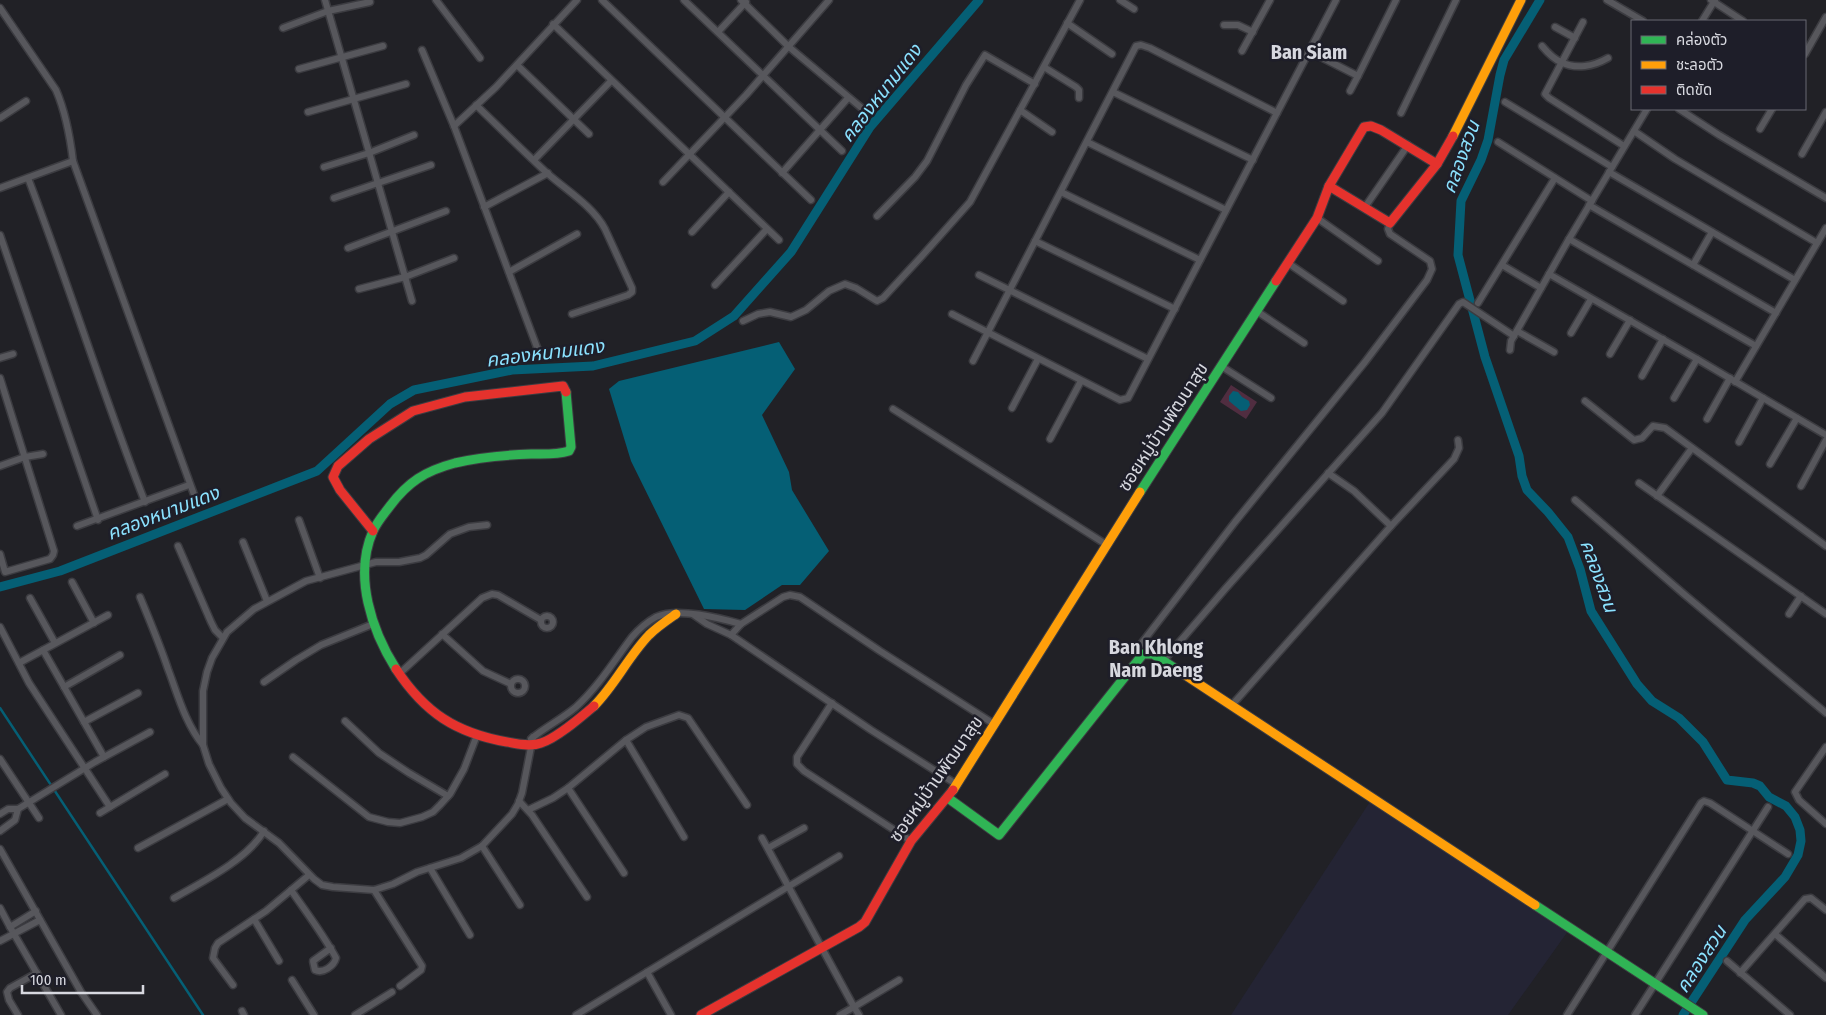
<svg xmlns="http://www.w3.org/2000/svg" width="1826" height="1015" font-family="'Fira Sans Condensed','Noto Sans Thai',sans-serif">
<rect width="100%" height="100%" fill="#212126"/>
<!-- built -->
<path fill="#242434" d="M1373 797 1571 927 1508 1015H1231Z"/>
<!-- green -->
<path fill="#502d40" d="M1231 385 1257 402 1246 419 1220 402Z"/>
<!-- water -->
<g fill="#055f75">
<path d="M779 342 795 369 762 415 789 472 792 490 829 551 800 585H782L745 610 704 609 631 461 609 389 619 381Z"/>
<path d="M1233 391 1238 392 1242 397 1249 401 1250 405 1247 410 1241 411 1229 401V396Z"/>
</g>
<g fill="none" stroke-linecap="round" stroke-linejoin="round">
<!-- stream -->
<path stroke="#055f75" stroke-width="2.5" d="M0 708 203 1015"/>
<!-- canal -->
<g stroke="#055f75" stroke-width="9">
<path d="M1540 0 1504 60 1500 75 1488 140 1481 160 1461 201 1458 255 1485 357 1519 456 1522 476 1527 490 1548 512 1568 537 1580 569 1591 611 1637 684 1652 701 1679 718 1703 742 1727 780 1753 783 1760 786 1769 797 1786 806 1795 817 1800 830 1801 841 1798 855 1785 877 1745 920 1683 1015"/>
<path d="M0 587 60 571 317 471 390 404 414 390 512 370 593 366 695 341 734 316 791 252 870 127 979 0"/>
</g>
<!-- street casing -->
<g stroke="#3c3c41" stroke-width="9">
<g id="street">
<path d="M325 0 412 301"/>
<path d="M436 0 480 58"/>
<path d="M602 0 811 200"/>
<path d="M684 0 842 151"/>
<path d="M741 0 789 47 864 110"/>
<path d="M1120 0 1134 9"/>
<path d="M1607 0 1643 21"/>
<path d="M1711 0 1743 21"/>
<path d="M0 8 56 90C66 113 70 136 73 161L196 500"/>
<path d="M1702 21 1715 0"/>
<path d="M1583 22 1545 94 1549 98 1624 146"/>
<path d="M1067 23 1112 54"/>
<path d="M553 24 779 240"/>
<path d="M1224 25H1238L1253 32"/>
<path d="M1555 27 1575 38"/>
<path d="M283 28 328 11 370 2"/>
<path d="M718 32 746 2"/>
<path d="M1542 46C1547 52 1553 59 1561 62 1576 70 1594 66 1608 58"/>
<path d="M422 50 454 126 538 350"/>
<path d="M1242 51 1270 0"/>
<path d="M1309 51 1358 76 1396 0"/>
<path d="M1805 54 1826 17"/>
<path d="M517 65 589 134"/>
<path d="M1044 67 1076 87 1079 90V98"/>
<path d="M299 69 383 46"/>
<path d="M1350 91 1358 76"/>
<path d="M1113 92 1253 160"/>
<path d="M1505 102 1612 167"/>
<path d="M476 105C500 128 523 151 547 173 566 190 593 206 605 229L632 288V292L628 295 572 314"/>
<path d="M1679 109 1719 135 1826 198"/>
<path d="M1020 110 1052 132"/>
<path d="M308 112 406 84"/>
<path d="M1401 113 1456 0"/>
<path d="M0 118 26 101"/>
<path d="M454 126 496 87 577 0"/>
<path d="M1760 129 1772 109"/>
<path d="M1634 131 1675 159 1817 243"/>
<path d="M1087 142 1226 210"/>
<path d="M1498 142 1592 201"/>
<path d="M1802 154 1826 112"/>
<path d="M534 160 611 81"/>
<path d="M324 167 369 153 414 135"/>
<path d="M1609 172 1795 280"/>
<path d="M782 173 848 98"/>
<path d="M28 178C69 285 103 395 145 502"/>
<path d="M663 182 746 95 829 0"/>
<path d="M0 188 73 161"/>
<path d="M1061 192 1200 260"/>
<path d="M334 198 431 165"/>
<path d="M1589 205 1776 313"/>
<path d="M484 207 548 173"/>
<path d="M1365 207 1408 145"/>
<path d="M877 216 915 177 927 161 966 85 985 55 1035 84"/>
<path d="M1317 218 1378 261"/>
<path d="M692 232 729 192"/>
<path d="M0 235 98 520"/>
<path d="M1569 239 1756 346"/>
<path d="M1035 241 1175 309"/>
<path d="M348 248 446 211"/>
<path d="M1288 263 1343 301"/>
<path d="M1502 265 1541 288"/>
<path d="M1693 265 1712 232"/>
<path d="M509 272 577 234"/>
<path d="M1549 274 1697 359 1826 435"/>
<path d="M979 275 1148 359"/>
<path d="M715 285 767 229"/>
<path d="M359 289 405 277 454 258"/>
<path d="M1478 303 1555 178"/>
<path d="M1257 310 1258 312 1304 343"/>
<path d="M952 314 1120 400 1128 398 1336 0"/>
<path d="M743 321 758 314 770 312 791 317 806 310 829 291 845 284 856 288 877 301 883 298 921 257 970 202 1080 0"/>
<path d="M1517 331 1554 352"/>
<path d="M1571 333 1591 299"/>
<path d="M1510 350 1511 341 1569 239 1647 109"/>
<path d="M1610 354 1630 320"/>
<path d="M0 358 13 354"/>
<path d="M973 361 1136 46 1141 45 1150 48 1277 113"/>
<path d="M1221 366 1271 398"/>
<path d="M1642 376 1663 339"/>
<path d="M0 378 54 551 53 555 50 559 5 572 0 554"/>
<path d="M1735 382 1826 228"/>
<path d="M1674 398 1697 359"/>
<path d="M1585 401 1634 440 1642 438 1653 426 1665 428 1826 546"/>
<path d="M1012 408 1038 359"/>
<path d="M893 409 1107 545"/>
<path d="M1707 419 1730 378"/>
<path d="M1050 439 1081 381"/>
<path d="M1739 442 1763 398"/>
<path d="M1770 464 1797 418"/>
<path d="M0 466 25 457 43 454"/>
<path d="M1328 473 1354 491 1391 526"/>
<path d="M1639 483 1826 614"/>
<path d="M1801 486 1826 440"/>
<path d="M1657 496 1692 448"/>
<path d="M1575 500 1685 595 1826 713"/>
<path d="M299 520 320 578"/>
<path d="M487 525 469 527 450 534 426 555 420 558 399 562H376L306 581 254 609 227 632 212 658 207 672 203 691V745L209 764 221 788 231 803 245 818 279 843 314 879 322 885 333 887 374 890 393 884 417 872 461 858 482 846 512 814 518 804 522 793 533 737"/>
<path d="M77 526 189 485"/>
<path d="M243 542 267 601"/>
<path d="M178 546 211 622 215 630 223 638"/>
<path d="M72 582 94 623"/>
<path d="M140 597C150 621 160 645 168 669 178 695 185 723 203 745"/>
<path d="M30 598 55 643"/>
<path d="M1789 614 1801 596"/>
<path d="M694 615 707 624 731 635 741 624 783 597 790 595 800 597 880 651 994 724"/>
<circle cx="547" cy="622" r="6"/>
<path d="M0 627 29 683 110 807"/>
<path d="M442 634 483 671 511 684"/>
<path d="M731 635 871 730 956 784"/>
<path d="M1141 644 1235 522 1365 362 1427 280 1432 269 1430 261 1390 234 1388 229 1390 223"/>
<path d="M43 650 104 757"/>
<path d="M1164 660 1226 588 1382 413 1459 304 1463 302 1514 336"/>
<path d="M19 663 108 615"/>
<path d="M399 674 482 598 492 594 498 595 541 620"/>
<circle cx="518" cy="686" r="7"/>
<path d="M264 682 296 660 321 645 373 624"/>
<path d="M64 687 120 655"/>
<path d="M832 703 797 757V764L804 771 911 841"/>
<path d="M1232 705 1391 526 1454 459 1459 448 1458 440"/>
<path d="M345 721 379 753 409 773 448 796"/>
<path d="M84 722 138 693"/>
<path d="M531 739C545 727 562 719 576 707 598 687 614 661 632 637 639 629 647 622 656 617 678 607 719 618 741 624"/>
<path d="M626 740 684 837"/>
<path d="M1826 747 1795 792 1799 800 1826 824"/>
<path d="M293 757 369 817 388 822 400 823 422 817 433 812 440 805 450 794 464 769 477 735"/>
<path d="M0 759 39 818"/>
<path d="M568 788 624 873"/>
<path d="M519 801 532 815 587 897"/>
<path d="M18 809 95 762 150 732"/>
<path d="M528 810 553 798 568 788 626 740 646 727 679 715 688 718 747 805"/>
<path d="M100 813 165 774"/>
<path d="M0 814 8 809H18L15 820 0 831"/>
<path d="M762 838 854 1007 840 1015"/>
<path d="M482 846 520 905"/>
<path d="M138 848 228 799"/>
<path d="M768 848 804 828"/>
<path d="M0 849 81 992 97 1015"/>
<path d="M430 868 470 935"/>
<path d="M291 890C306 912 323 934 336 958 334 966 323 974 315 970L313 961 331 948"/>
<path d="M374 890 422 966 421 970 400 986"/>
<path d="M174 898C202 882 247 860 264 831"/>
<path d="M0 908 10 927 36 911"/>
<path d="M254 919 279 961"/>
<path d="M10 927 61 1015"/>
<path d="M1775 934 1826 978"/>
<path d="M0 941 40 920"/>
<path d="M1727 961 1790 1015"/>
<path d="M647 972 671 1015"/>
<path d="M1740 973 1805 899 1811 898 1826 910"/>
<path d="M292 980 314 1015"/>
<path d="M233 985 213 958 215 948 218 943 266 911 309 875"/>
<path d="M242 1011 244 1015"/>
<path d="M18 1015 9 1000 7 992 10 988 37 973"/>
<path d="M355 1015 392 992"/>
<path d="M576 1015 839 856"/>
<path d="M859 1015 854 1007 899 980"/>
<path d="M1567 1015 1701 803 1704 801 1710 803 1788 854"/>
<path d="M1635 1015 1768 807"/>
</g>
</g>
<!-- fast casing -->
<g stroke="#3c3c41" stroke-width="11">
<g id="fast">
<path d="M1140 492 1276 281"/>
<path d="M396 669C372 631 353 576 373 531 377 522 384 514 390 506 408 482 425 471 455 463 480 457 506 455 531 454 544 454 556 455 569 451L571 447 566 392"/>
<path d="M948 798 999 835 1143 654H1153L1176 669"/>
<path d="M1535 905 1703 1015"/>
</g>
</g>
<!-- slow casing -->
<g stroke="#3c3c41" stroke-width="11">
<g id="slow">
<path d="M1453 136 1521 0"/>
<path d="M1176 669 1535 905"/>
<path d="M594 706C615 685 628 657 649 635 657 627 666 621 676 614"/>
<path d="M953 790 1140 492"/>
</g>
</g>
<!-- jam casing -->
<g stroke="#3c3c41" stroke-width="11">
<g id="jam">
<path d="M1329 186 1390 223 1437 164 1453 136"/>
<path d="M1276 281 1317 218 1329 186 1364 127 1371 126 1381 130 1437 164"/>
<path d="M373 531 340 490 333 477 338 466 369 439 413 411 465 397 563 386 566 392"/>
<path d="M396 669C425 713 456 733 507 742 517 744 531 747 541 743 557 738 581 717 594 706"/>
<path d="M701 1015 859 927 865 922 911 841 953 790"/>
</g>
</g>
<!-- street -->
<use href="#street" stroke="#57575c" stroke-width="6"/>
<!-- fast -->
<use href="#fast" stroke="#30b455" stroke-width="9"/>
<!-- slow -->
<use href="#slow" stroke="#ff9f0a" stroke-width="9"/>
<!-- jam -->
<use href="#jam" stroke="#e5322d" stroke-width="9"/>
</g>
<g text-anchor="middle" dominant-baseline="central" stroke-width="5" stroke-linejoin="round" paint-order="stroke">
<!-- street labels -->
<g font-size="18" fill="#d7d8df" stroke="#1e1e29">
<text transform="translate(1163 427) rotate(-57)">ซอยหมู่บ้านพัฒนาสุข</text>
<text transform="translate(936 779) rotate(-55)">ซอยหมู่บ้านพัฒนาสุข</text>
</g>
<!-- water labels -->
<g font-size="19" font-style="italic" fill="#8be2ff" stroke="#1e1e29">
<text transform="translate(881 93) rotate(-52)">คลองหนามแดง</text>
<text transform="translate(1461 157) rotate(-70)">คลองสวน</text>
<text transform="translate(545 353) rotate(-7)">คลองหนามแดง</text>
<text transform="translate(163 513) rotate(-21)">คลองหนามแดง</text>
<text transform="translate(1599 576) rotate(70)">คลองสวน</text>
<text transform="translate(1701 959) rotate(-57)">คลองสวน</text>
</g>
<!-- quarter labels -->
<g font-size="20" font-weight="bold" fill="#d7d8df" stroke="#1e1e29">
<text x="1309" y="52">Ban Siam</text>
<text x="1156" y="647">Ban Khlong<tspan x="1156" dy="23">Nam Daeng</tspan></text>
</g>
</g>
<!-- legend -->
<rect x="1631" y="20" width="175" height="90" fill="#1e1e29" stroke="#686872"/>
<rect x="1641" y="36" width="25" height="8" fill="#30b455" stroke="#686872"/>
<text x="1676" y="45" font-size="15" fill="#d7d8df">คล่องตัว</text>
<rect x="1641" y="61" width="25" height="8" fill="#ff9f0a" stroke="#686872"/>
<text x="1676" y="70" font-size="15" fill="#d7d8df">ชะลอตัว</text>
<rect x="1641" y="86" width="25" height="8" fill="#e5322d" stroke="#686872"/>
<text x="1676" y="95" font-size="15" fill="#d7d8df">ติดขัด</text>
<!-- scale -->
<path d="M22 985v8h121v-8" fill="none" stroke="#d7d8df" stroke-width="2.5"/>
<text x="30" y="985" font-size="15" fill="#d7d8df" stroke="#1e1e29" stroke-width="4" paint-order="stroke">100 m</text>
</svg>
